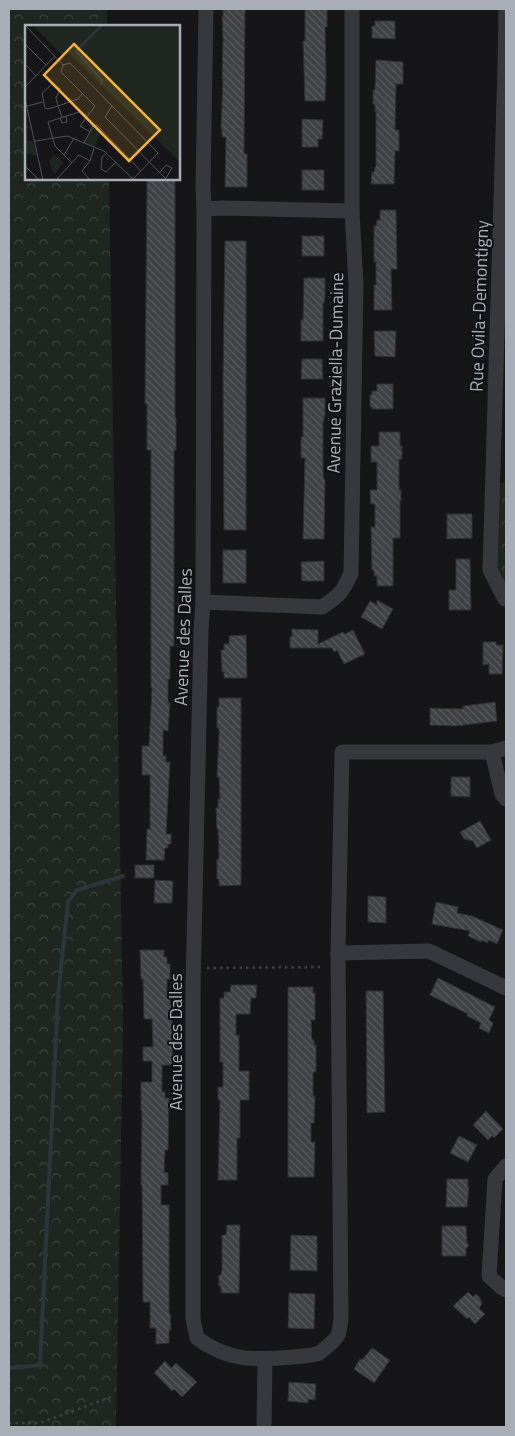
<svg xmlns="http://www.w3.org/2000/svg" width="515" height="1436" font-family="'Titillium Web',sans-serif">
<defs>
<pattern id="forest-crowns" width="20" height="18" patternUnits="userSpaceOnUse" patternTransform="scale(1.25)"><rect width="20" height="18" fill="#1e261f"/><path d="M2 6a3 3 0 1 1 6 0M12 15a3 3 0 1 1 6 0" fill="none" stroke="#3c433d"/></pattern>
<pattern id="building-back-hatch" width="6" height="6" patternUnits="userSpaceOnUse" patternTransform="scale(1.25)"><rect width="6" height="6" fill="#404145"/><path d="M-1 5l2 2M0 0l6 6M5-1l2 2" fill="none" stroke="#595a5e"/></pattern>
</defs>
<rect width="100%" height="100%" fill="#161618"/>
<!-- forest -->
<g fill="url(#forest-crowns)">
<path d="M9 9H107V26H26V179H109L123 1027 116 1427H9Z"/>
<path d="M506 481V599L490 570 493 487Z"/>
</g>
<g fill="none" stroke-linecap="round" stroke-linejoin="round">
<!-- stream -->
<path stroke="#2c353c" stroke-width="4" d="M9 1368 40 1365 58 996 68 902 77 890 123 876"/>
</g>
<!-- building -->
<g fill="url(#building-back-hatch)" stroke="#303034">
<path d="M223 9H245L244 154H247V187H225L226 137H222V129H221L223 79H222L223 40 222 16H223Z"/>
<path d="M305 9H327V27H325L326 76 325 101H305L303 41H305Z"/>
<path d="M375 21H395V39L372 38V26H375Z"/>
<path d="M376 60 403 62V84H396L395 130H399V151H395L394 184H371L372 172H374L375 167H376V112H375V104H373V90H375Z"/>
<path d="M302 119 323 120 322 139H318V147H302Z"/>
<rect x="302" y="170" width="22" height="20"/>
<path d="M147 179H175V417H176V450H174V646H170V679H168V703H170L168 731 163 730V756H166V762H170L166 834H171V844H168V848H165L164 860H146L147 829H150V775H142V746H149L152 688H151V450H147V404H145Z"/>
<path d="M380 210H396L397 269H391L392 310H374V285H376V262H374V226H376L377 220H380Z"/>
<rect x="302" y="236" width="22" height="20"/>
<path d="M225 241H246V530H224L223 378Z"/>
<path d="M304 278H325V296L324 303H323V341H301V320H303Z"/>
<path d="M374 331H396L395 357 375 356Z"/>
<path d="M302 359H322L323 379H301Z"/>
<path d="M377 384H393V409H372V407H370V395H372V391H377Z"/>
<path d="M303 398H325V415L323 422V472L324 480H325L324 539H303L305 458H301V437H303Z"/>
<path d="M379 432H400V446H402V459H399V490H401V501H400V538H393V586H377V576H374V570H372L371 527H375V504H371L370 490H377V462H371V446H379Z"/>
<path d="M447 514H472V538L447 539Z"/>
<rect x="223" y="550" width="23" height="33"/>
<path d="M456 559H470L471 610H449V590H456Z"/>
<path d="M324 561V581H302L301 562Z"/>
<path d="M377 600 393 609 382 629 361 617 370 601 377 605Z"/>
<path d="M292 629 318 630V644L343 632 345 634 353 630 365 654 344 664 337 650 334 652 332 648H290V637H292Z"/>
<path d="M246 635 247 678H224V672H222L221 650H224V644H229V636Z"/>
<path d="M483 642H496V645H503L502 674H489V664L483 665Z"/>
<path d="M219 698H241V885L219 886V879H217V859H219L218 829H217L216 808H218V799H220L219 777H217L219 734V728H217V707H219Z"/>
<path d="M495 702 497 721 456 726 430 725V708L463 709V706Z"/>
<path d="M451 777H470V797L451 796Z"/>
<path d="M480 821 491 840 477 848 473 841 464 839 460 832Z"/>
<rect x="135" y="865" width="19" height="13"/>
<path d="M155 880 173 881 172 903H154Z"/>
<path d="M368 896 386 897V923L368 922Z"/>
<path d="M436 902 458 907 457 913 472 916 503 930 497 944 489 940 487 943 482 940 481 942 468 936 470 931 432 924Z"/>
<path d="M140 950H164V957H167V964H170V979H167V998H170V1005H173V1019H172L173 1065H162V1092H165V1098H169L168 1150H165L164 1172 168 1173V1185H161V1205H169V1313H170L171 1330H169V1343L156 1344V1328H150V1302H143L142 1185H141L142 1111H141V1082H152V1061H143V1047H153L152 1019H144L143 979H141Z"/>
<path d="M438 978 495 1007 489 1020 493 1023 489 1033 479 1028 481 1023 467 1016 468 1014 430 995Z"/>
<path d="M231 985H257L256 998H251L250 1014H236V1035H239V1071H249V1100H240V1138H237V1180H218L220 1100H218V1087H223V1062H220V998H224V992H230Z"/>
<path d="M288 987H313V993H315V1020H311L312 1040H314V1045H316V1072H313V1096H315L314 1123H311V1142H315L314 1177H288Z"/>
<path d="M366 991H383L385 1112 367 1113Z"/>
<path d="M486 1111 503 1129 494 1138 492 1136 488 1140 473 1125Z"/>
<path d="M459 1136 477 1145 468 1162 450 1153Z"/>
<path d="M447 1179H468V1188H469L467 1207H446Z"/>
<path d="M227 1225H240L239 1293H221V1286H219V1275H221L222 1268V1235H226Z"/>
<path d="M442 1226H466L467 1243 469 1245 466 1249V1256H442Z"/>
<path d="M291 1235 317 1236V1271L290 1270Z"/>
<path d="M468 1292 473 1297 476 1294 480 1298 482 1304 479 1308 485 1314 475 1324 469 1317 467 1319 453 1306Z"/>
<path d="M289 1293 315 1294 314 1329 288 1328Z"/>
<path d="M372 1348 390 1360 374 1383 354 1369 360 1359 362 1360Z"/>
<path d="M165 1361 171 1368 176 1363 197 1382 182 1397 174 1389 172 1391 154 1373Z"/>
<path d="M289 1382 316 1384 315 1400 308 1399V1403L288 1401Z"/>
</g>
<g fill="none" stroke-linecap="round" stroke-linejoin="round">
<!-- path -->
<g stroke="#3d3f44" stroke-width="2.5" stroke-dasharray="2.5 4" stroke-linecap="butt">
<path d="M207 968 324 967"/>
<path d="M9 1423H40L111 1397"/>
</g>
<!-- minor -->
<g stroke="#37383d" stroke-width="15">
<path d="M206 9 203 188 204 209 203 602 201 631 193 989V1319L197 1338C229 1362 255 1360 293 1357 299 1356 314 1356 319 1353 323 1351 337 1338 338 1335 340 1330 340 1324 341 1319L338 953 342 752H492L506 748"/>
<path d="M506 9 505 66 490 570 505 599H506"/>
<path d="M204 209 223 208 352 211"/>
<path d="M203 602 322 607C339 596 343 592 351 573L356 284 352 211V9"/>
<path d="M492 752 502 794 506 799"/>
<path d="M338 953 429 951 506 988"/>
<path d="M506 1166 495 1179 489 1276 501 1287 506 1290"/>
<path d="M264 1427 265 1359"/>
</g>
</g>
<g text-anchor="middle" dominant-baseline="central" stroke-width="4" stroke-linejoin="round" paint-order="stroke">
<!-- street labels -->
<g font-size="18" fill="#a8adb8" stroke="#111113">
<text transform="translate(479 306) rotate(-88)">Rue Ovila-Demontigny</text>
<text transform="translate(335 373) rotate(-89)">Avenue Graziella-Dumaine</text>
<text transform="translate(183 637) rotate(-88)">Avenue des Dalles</text>
<text transform="translate(175 1042) rotate(-90)">Avenue des Dalles</text>
</g>
</g>
<!-- overview -->
<g transform="translate(25 25)">
<rect width="155" height="155" fill="#161618"/>
<path d="M8 0H155V137L42 26 37 30ZM0 99 5 102 2 105 3 116H8L12 131 1 128V140ZM69 99 77 105 69 123 59 118ZM29 130 38 138 29 149 24 136Z" fill="#1e261f"/>
<path fill="none" stroke="#2c353c" stroke-width="2.5" d="M76 60 77 55 51 26 77 0"/>
<path fill="none" stroke="#505258" stroke-width="1" d="M0 0 38 40M0 19 21 40M0 39 11 51M38 40 45 38 133 128 107 155M38 40 36 47 70 81 55 101 65 107M0 62 30 31M0 74 18 155M2 81 18 77M87 81 80 92 142 155M37 92 33 81 31 73 35 64 28 58 17 68 20 83 23 84 33 81 53 74 58 68M35 93 37 98 42 97 41 91M10 116 42 111 79 126 108 154M59 118 68 101 72 100 116 146M82 128 77 132 76 144 81 147 91 137M39 130 49 113M47 138 30 121 23 97 54 87 61 90M0 141 14 155M135 147 141 140 147 143 141 153M31 155 54 130 65 136M65 155 57 146 65 136 69 123"/>
<path fill="#f2b134" fill-opacity="0.15" stroke="#f2b134" stroke-width="2.5" d="M49 19 135 105 104 136 19 50Z"/>
<rect width="155" height="155" fill="none" stroke="#a8adb8" stroke-width="2.5"/>
</g>
<!-- border -->
<rect width="515" height="1436" fill="none" stroke="#a8adb8" stroke-width="20"/>
</svg>
